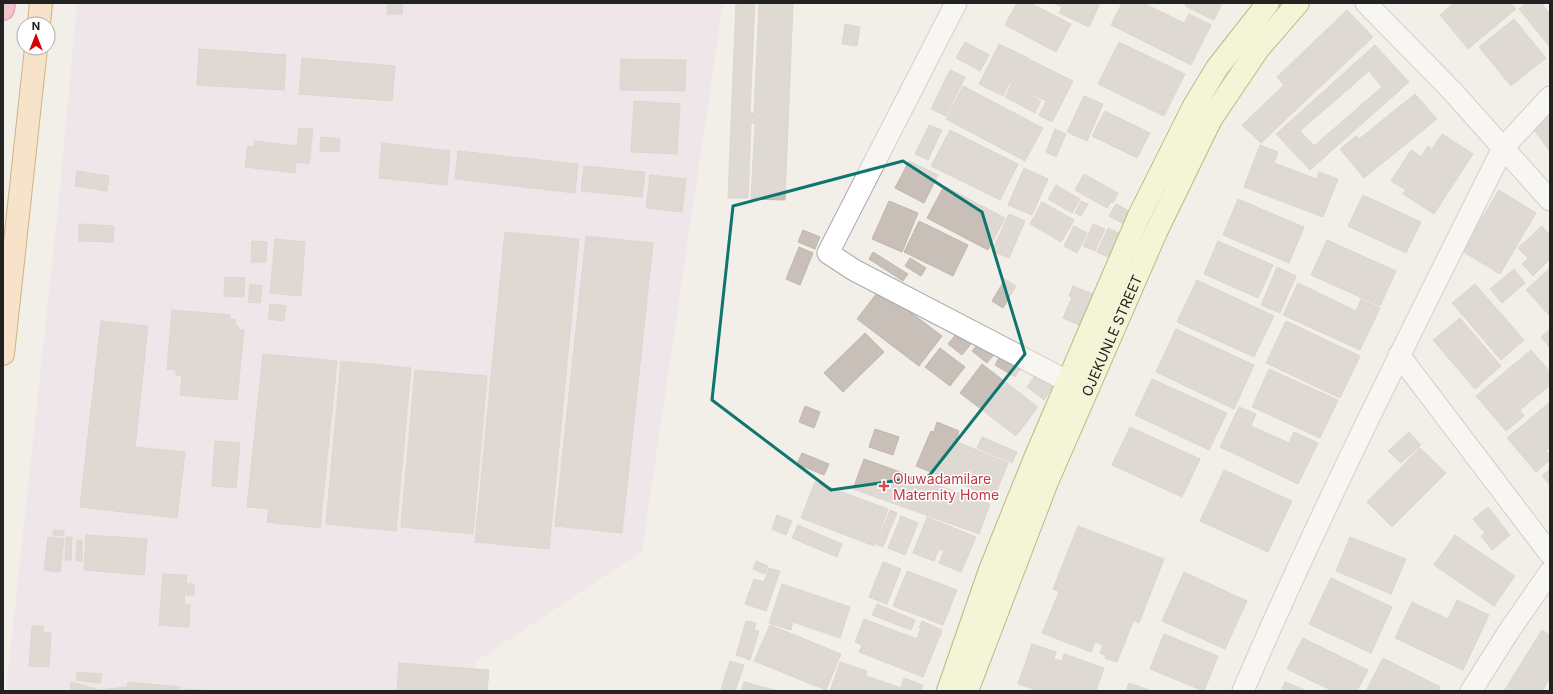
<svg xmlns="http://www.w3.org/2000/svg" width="1553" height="694" font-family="Inter,sans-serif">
<rect width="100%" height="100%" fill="#f2efe9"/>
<!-- industrial -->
<path fill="#ebdbe8" d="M77 3H723L642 551 475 662 473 691H6L59 199Z"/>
<!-- building -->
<g fill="#c7bfb8" stroke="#c4b6ab" fill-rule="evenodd">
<path d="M388 3H403L402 14H387Z"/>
<path d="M736 3H755L750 113 754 114 759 3H793L785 200 751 199 755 123H751L748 198H728Z"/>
<path d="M1017 3H1030L1071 24 1056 52 1005 25Z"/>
<path d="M1054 3H1100L1089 27 1059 13 1062 7Z"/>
<path d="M1122 3H1143L1184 23 1189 14 1211 25 1191 65 1111 25Z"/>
<path d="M1186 3H1222L1214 20 1185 6Z"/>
<path d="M1454 3H1511L1516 9 1468 49 1440 15Z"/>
<path d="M1527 3H1541L1550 14V47L1519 9Z"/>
<path d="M1347 10 1373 37 1261 143 1242 125 1284 85 1277 77Z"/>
<path d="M1514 19 1546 58 1511 86 1479 47Z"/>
<path d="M845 24 860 27 857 46 842 44Z"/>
<path d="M965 42 989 55 980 71 956 58Z"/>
<path d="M1119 42 1185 74 1164 116 1098 84Z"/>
<path d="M999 44 1030 59 1017 86 1010 83 1003 96 979 84Z"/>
<path d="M1375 45 1409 82 1310 170 1276 134ZM1369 71 1382 87 1314 146 1300 131Z"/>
<path d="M199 49 286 55 284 90 197 85Z"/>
<path d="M302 58 395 66 392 101 299 94Z"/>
<path d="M621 59 686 60 685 91 620 90Z"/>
<path d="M1031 60 1073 81 1052 122 1039 115 1046 101 1017 87Z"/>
<path d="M950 70 965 77 946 116 931 109Z"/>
<path d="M1012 84 1041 101 1035 113 1005 97Z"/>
<path d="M963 86 1043 128 1025 161 946 119Z"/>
<path d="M1415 94 1437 119 1364 178 1340 149 1356 136 1359 139Z"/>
<path d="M1084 96 1103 104 1087 141 1067 132Z"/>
<path d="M634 101 680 104 677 154 631 152Z"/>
<path d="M1105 111 1150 133 1137 158 1092 136Z"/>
<path d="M1545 114 1549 119 1550 118V151L1530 125Z"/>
<path d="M929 125 942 130 928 160 915 154Z"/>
<path d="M299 128 313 129 309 164 296 162 295 173 245 167 248 146 254 147 255 141 297 146Z"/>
<path d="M1055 129 1066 134 1056 157 1046 152Z"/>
<path d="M950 130 1018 164 1000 200 931 166Z"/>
<path d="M1442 134 1473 154 1434 214 1403 194 1406 190 1391 181 1411 150 1421 157 1428 146 1432 149Z"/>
<path d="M321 137 340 139 339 152 320 151Z"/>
<path d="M382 143 450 151 447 185 379 178Z"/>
<path d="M1260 145 1278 152 1274 163 1317 179 1319 172 1338 179 1323 217 1244 187Z"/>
<path d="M458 151 578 164 575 193 455 179Z"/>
<path d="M909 161 938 175 924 203 895 188Z"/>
<path d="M584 166 645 172 642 197 581 191Z"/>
<path d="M1024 168 1048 179 1032 215 1008 205Z"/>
<path d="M77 171 109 176 107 191 75 186Z"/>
<path d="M1084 174 1118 193 1113 203 1111 202 1107 208 1075 190Z"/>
<path d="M650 175 686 179 682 212 646 208Z"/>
<path d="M1056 185 1080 199 1072 213 1048 199Z"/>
<path d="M944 186 1005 218 988 250 927 218Z"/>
<path d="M1499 190 1536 213 1500 274 1462 251Z"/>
<path d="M1363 195 1421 222 1406 253 1348 226Z"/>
<path d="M1238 199 1304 227 1289 263 1223 235Z"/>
<path d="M889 201 918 213 902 252 872 239Z"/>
<path d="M1081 201 1088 204 1081 216 1075 213Z"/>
<path d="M1042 202 1074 220 1061 242 1030 224Z"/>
<path d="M1116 204 1133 213 1126 225 1109 216Z"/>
<path d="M1009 214 1025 221 1009 258 992 251Z"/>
<path d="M919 221 968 245 953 276 904 252Z"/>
<path d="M79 224 114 226 113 242 79 241Z"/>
<path d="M1093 224 1105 229 1095 251 1083 246Z"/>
<path d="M1074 226 1087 233 1077 253 1064 246Z"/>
<path d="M1542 226 1550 235V259L1533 276 1522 264 1528 258 1518 248Z"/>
<path d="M1108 228 1123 235 1112 259 1097 252Z"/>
<path d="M803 230 820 237 815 249 798 242Z"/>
<path d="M505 232 579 239 549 549 475 542Z"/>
<path d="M586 236 653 243 622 533 555 526Z"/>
<path d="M275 239 305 242 301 296 270 293Z"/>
<path d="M1327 240 1396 271 1380 306 1311 275Z"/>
<path d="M252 241 267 242 266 262H251Z"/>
<path d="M1218 241 1273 265 1258 298 1204 274Z"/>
<path d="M799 247 813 253 800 285 786 279Z"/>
<path d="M873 252 908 274 903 281 869 259Z"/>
<path d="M910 258 926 268 921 276 905 266Z"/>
<path d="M1277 267 1296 276 1280 313 1261 305Z"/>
<path d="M1550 268V316L1526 290Z"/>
<path d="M1514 269 1525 283 1502 303 1490 289Z"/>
<path d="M225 277 245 278 244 297 224 296Z"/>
<path d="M1005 279 1016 286 1003 308 992 301Z"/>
<path d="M1197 280 1274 316 1254 357 1177 322Z"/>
<path d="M1298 283 1356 311 1361 299 1380 308 1360 350 1283 315Z"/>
<path d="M250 284 262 286 260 303 248 302Z"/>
<path d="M1475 284 1524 340 1501 360 1452 303Z"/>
<path d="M1073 286 1093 294 1079 325 1063 318 1072 297 1069 296Z"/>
<path d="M880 289 942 336 919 366 857 319Z"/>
<path d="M270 304 286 306 284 321 268 319Z"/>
<path d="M172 310 230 315V319L235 320V326H238V330H244L237 400 180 395 182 375H176V370L167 369Z"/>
<path d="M1460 318 1501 366 1475 389 1433 340Z"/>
<path d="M101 321 148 326 135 447 185 452 177 518 80 507Z"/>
<path d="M1286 321 1360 356 1340 398 1266 363Z"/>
<path d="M961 328 975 339 962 355 948 344Z"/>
<path d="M1176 329 1254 365 1234 409 1156 372Z"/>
<path d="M1550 329V348L1541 337Z"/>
<path d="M865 333 884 352 843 392 824 373Z"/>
<path d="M980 342 995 353 987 363 972 351Z"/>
<path d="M940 348 965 367 950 386 925 367Z"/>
<path d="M1531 350 1550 372V385L1520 410 1524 416 1506 431 1476 396Z"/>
<path d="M263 354 337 361 320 528 267 522 269 509 247 507Z"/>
<path d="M1001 354 1022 366 1015 377 995 365Z"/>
<path d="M341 361 411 368 396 531 326 524Z"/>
<path d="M982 364 1038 407 1016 436 960 393Z"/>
<path d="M1269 369 1338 400 1320 438 1252 407Z"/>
<path d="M415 370 487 376 473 534 401 527Z"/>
<path d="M1038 371 1055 384 1044 400 1027 387Z"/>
<path d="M1152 379 1227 413 1209 450 1135 415Z"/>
<path d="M1550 402V447L1546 451 1550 456V460L1536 472 1507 438Z"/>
<path d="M805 406 820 412 814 428 799 422Z"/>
<path d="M1239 407 1256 414 1251 426 1289 443 1294 432 1318 443 1298 484 1220 447Z"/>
<path d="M937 422 959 431 956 440 934 431Z"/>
<path d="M1130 427 1200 459 1182 497 1112 465Z"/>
<path d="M875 429 899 437 893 455 869 447Z"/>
<path d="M931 431 1008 463 994 498 916 466Z"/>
<path d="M1409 432 1421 445 1401 463 1388 451Z"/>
<path d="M982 437 1017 452 1012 463 977 448Z"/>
<path d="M215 441 240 443 236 488 212 486Z"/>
<path d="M1420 448 1446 473 1392 527 1367 502Z"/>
<path d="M802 453 829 464 824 475 797 464Z"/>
<path d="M864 459 990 504 979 534 853 489Z"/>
<path d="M1550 469V485L1542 476Z"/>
<path d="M1224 470 1292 501 1268 552 1200 521Z"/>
<path d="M815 482 888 509 874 546 801 518Z"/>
<path d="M1488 507 1510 535 1492 550 1481 536 1485 533 1473 519Z"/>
<path d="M890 510 897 513 883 547 876 544Z"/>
<path d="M777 515 792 521 786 535 772 529Z"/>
<path d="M901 516 918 523 905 555 888 548Z"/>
<path d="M927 517 976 537 961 572 939 563 944 551 939 549 934 561 913 553Z"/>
<path d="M798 525 842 544 837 557 792 538Z"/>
<path d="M1078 526 1164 559 1139 623 1053 589Z"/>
<path d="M54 530 64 531V536L53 535Z"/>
<path d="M86 535 147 539 144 575 84 570Z"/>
<path d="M1455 535 1515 576 1494 606 1434 565Z"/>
<path d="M48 537 64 539 60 572 44 570Z"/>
<path d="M66 537H72L71 560H65Z"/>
<path d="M1350 537 1406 559 1391 594 1336 571Z"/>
<path d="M77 540H82V561L76 560Z"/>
<path d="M756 561 768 566 765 574 753 569Z"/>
<path d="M883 562 901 569 887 604 869 597Z"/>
<path d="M769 568 780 571 766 611 745 604 754 579 764 582Z"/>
<path d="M907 571 957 590 943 625 893 606Z"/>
<path d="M1184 572 1247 601 1225 649 1162 621Z"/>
<path d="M163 574 187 575 184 604 190 605 189 627 159 625Z"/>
<path d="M1331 578 1392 607 1371 653 1309 624Z"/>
<rect x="187" y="584" width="7" height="11"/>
<path d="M782 584 850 607 840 638 793 622 791 630 769 623Z"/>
<path d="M1059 592 1133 622 1117 662 1105 658 1106 655 1100 653 1103 645 1095 642 1091 652 1042 633Z"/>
<path d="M1457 600 1489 615 1463 670 1395 638 1412 602 1448 619Z"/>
<path d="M877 604 915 620 911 630 872 615Z"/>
<path d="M864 619 917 639 920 630 939 638 923 677 859 652 862 645 855 642Z"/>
<path d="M746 621 756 623 754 630 759 631 750 660 736 655Z"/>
<path d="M922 621 942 630 940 637 919 628Z"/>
<path d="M770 625 841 654 826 690 754 661Z"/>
<path d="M32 626H43V632L51 633 49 667 29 666Z"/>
<path d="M1542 630 1550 635V679L1542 691H1504Z"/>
<path d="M1164 634 1218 656 1204 691 1150 669Z"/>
<path d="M1303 638 1368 670 1357 691H1333L1287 669Z"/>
<path d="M1032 644 1056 652 1054 659 1062 661 1064 654 1104 668 1096 691H1040L1018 684Z"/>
<path d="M1383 658 1440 687 1438 691H1366Z"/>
<path d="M730 661 744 665 735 691 721 689Z"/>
<path d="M840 662 867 671 866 676 901 688 904 678 923 685 921 691H830Z"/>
<path d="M399 663 489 670 487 691H397Z"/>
<path d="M77 672 102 674 100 683 76 680Z"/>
<path d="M71 682 99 690 127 687V691H70Z"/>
<path d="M128 682 180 687V691H127Z"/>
<path d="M744 682 779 691H741Z"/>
<path d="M1285 682 1307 691H1281Z"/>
<path d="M1129 683 1152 691H1126Z"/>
<path d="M185 689 211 691H185Z"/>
</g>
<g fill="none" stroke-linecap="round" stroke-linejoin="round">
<!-- street casing -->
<g stroke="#a9a9a9" stroke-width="23">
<g id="street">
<path d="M956 3 828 253 854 270 1067 381 1083 392"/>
<path d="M1550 97 1503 148 1550 200"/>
<path d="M1399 355 1550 554"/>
<path d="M1243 691C1322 507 1413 328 1503 148L1454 93 1366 3"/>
<path d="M1471 691 1509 631 1550 572"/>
</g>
</g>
<!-- secondary casing -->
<g stroke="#707d05" stroke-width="24">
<g id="secondary">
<path d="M948 691 990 570 1035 458 1139 216 1194 106 1217 68 1268 3"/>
<path id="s1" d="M967 691 1047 482 1156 232 1211 119 1258 49 1298 3"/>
</g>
</g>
<!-- primary casing -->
<g stroke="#a06b00" stroke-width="24">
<g id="primary">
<path d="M39 24 41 3"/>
<path d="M3 354 36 48"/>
</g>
</g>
<!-- highway casing -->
<g stroke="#dc2a67" stroke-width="24">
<path id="highway" d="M3 9 4 3"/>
</g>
<!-- street -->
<use href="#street" stroke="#fff" stroke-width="21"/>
<!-- secondary -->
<use href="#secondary" stroke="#f7fabf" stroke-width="22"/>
<!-- primary -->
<use href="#primary" stroke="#fcd6a4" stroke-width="22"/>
<!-- highway -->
<use href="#highway" stroke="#e892a2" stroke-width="22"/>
</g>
<!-- marked area -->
<path d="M0 0H1553V694H0ZM903 161 982 212 1025 354 929 476 831 490 712 400 733 206Z" fill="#f2efe9" fill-opacity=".55" fill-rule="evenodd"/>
<path fill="none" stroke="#0f766e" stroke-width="3" stroke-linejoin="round" d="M903 161 982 212 1025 354 929 476 831 490 712 400 733 206Z"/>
<!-- markers -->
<path fill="#e0444e" stroke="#fff" stroke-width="1.5" d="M882 480h4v4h4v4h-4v4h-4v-4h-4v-4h4z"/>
<g text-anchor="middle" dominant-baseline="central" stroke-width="3" stroke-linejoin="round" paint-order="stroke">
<!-- street labels -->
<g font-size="14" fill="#222" stroke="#fff">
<text stroke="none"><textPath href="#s1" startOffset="384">OJEKUNLE STREET</textPath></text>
</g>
<!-- health labels -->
<g font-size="14" fill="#be3a42" stroke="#fff" text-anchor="start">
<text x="893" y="478">Oluwadamilare<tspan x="893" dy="16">Maternity Home</tspan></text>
</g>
</g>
<!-- border -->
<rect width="1553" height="694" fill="none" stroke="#222222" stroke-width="8"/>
<!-- north arrow -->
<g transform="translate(36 36)"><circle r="19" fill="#ffffff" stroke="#a7a7a7"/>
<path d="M0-3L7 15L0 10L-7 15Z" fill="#d40000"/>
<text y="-6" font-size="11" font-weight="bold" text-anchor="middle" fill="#222222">N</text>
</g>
</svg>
